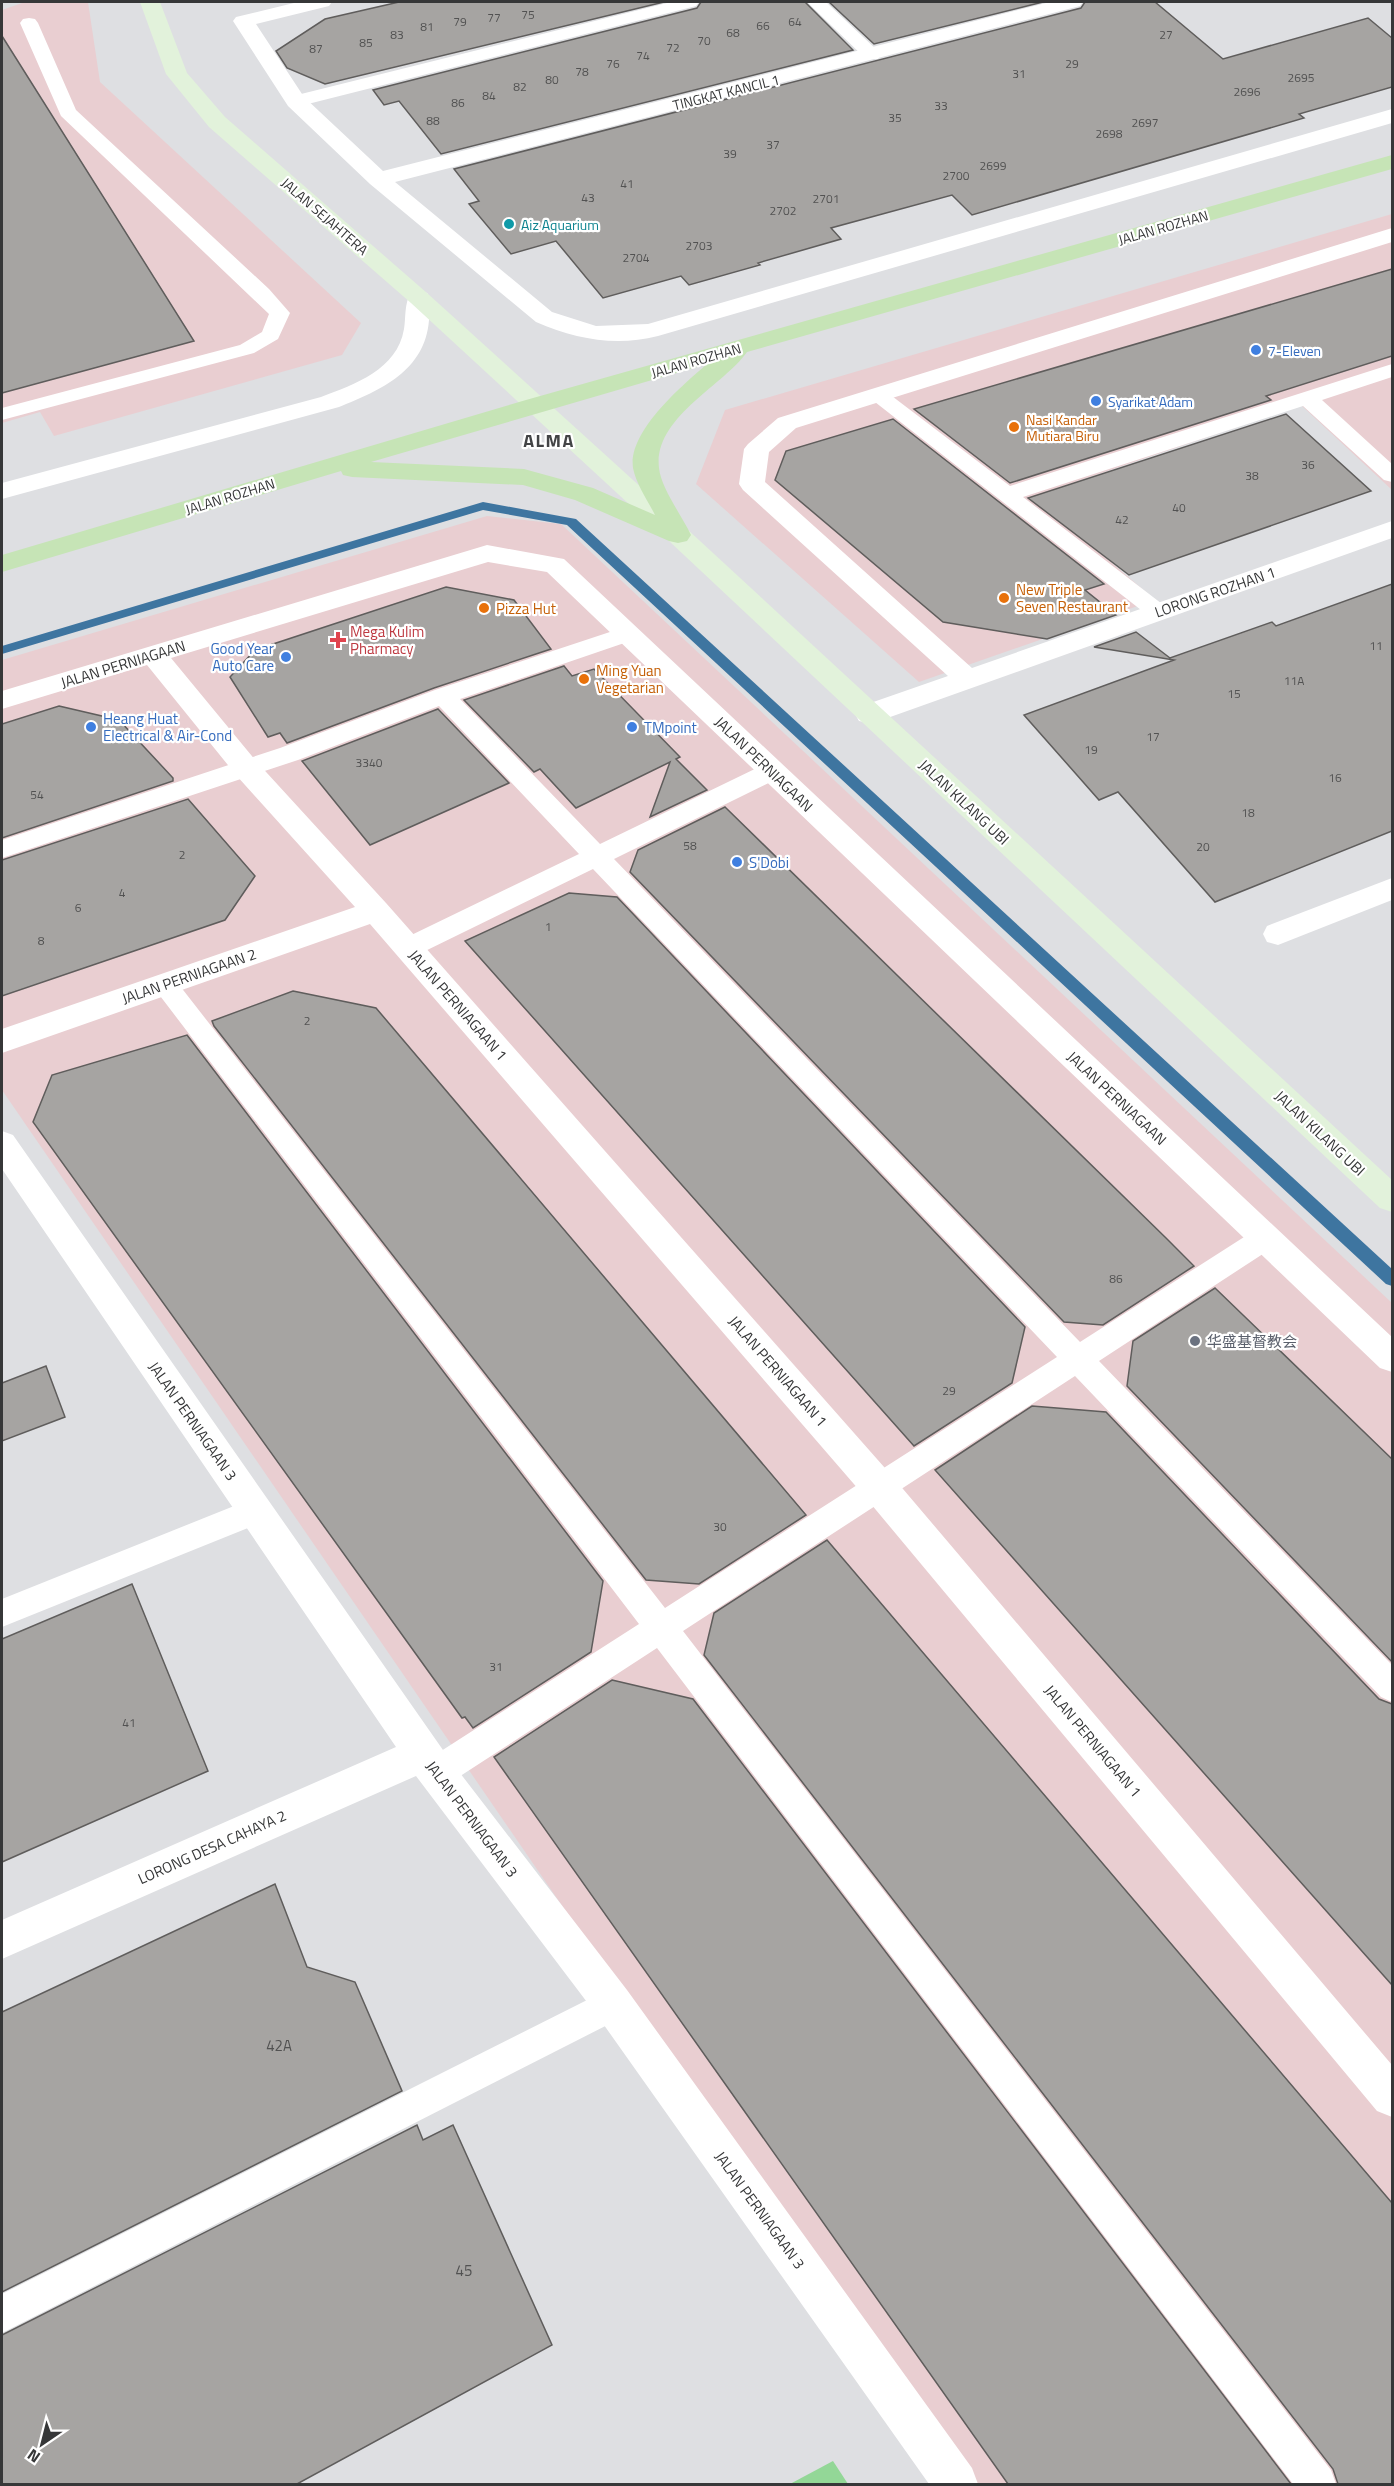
<svg xmlns="http://www.w3.org/2000/svg" width="1394" height="2486" font-family="'Titillium Web','Noto Sans SC',sans-serif">
<rect width="100%" height="100%" fill="#dedfe2"/>
<!-- commercial -->
<g fill="#e9ced1">
<path d="M25 2H88L100 82 361 323 342 355 54 436 40 412 2 423V10Z"/>
<path d="M1392 214V490L1301 405 1034 496 1155 600 919 682 696 484 725 410Z"/>
<path d="M487 516 561 524 1392 1303V2484H959L2 1090V660Z"/>
</g>
<!-- green -->
<path fill="#93d797" d="M833 2461 848 2484H790Z"/>
<g fill="none" stroke-linecap="round" stroke-linejoin="round">
<!-- stream -->
<path fill="#3e75a0" fill-rule="evenodd" d="M483 502 576 519 1392 1269V1286L1386 1284 567 525 483 510 2 654V646Z"/>
</g>
<!-- building -->
<g fill="#a6a4a2" stroke="#5f5d5c" stroke-width="1.5">
<path d="M399 2H664L325 84 287 68 276 51 325 19Z"/>
<path d="M701 2H805L853 50 441 154 399 101 384 105 373 90 697 8Z"/>
<path d="M829 2H1043L874 44Z"/>
<path d="M1085 2H1155L1223 59 1368 18 1392 38V87L1299 114 1304 118 972 215 952 195 831 228 841 239 758 263 760 265 689 285 681 276 603 298 556 241 511 254 469 204 479 201 454 169 1081 8Z"/>
<path d="M2 36 194 341 2 393Z"/>
<path d="M1392 269V356L1266 396 1271 400 1010 483 914 409Z"/>
<path d="M1286 414 1371 491 1129 575 1028 498Z"/>
<path d="M893 419 1104 584 1085 590 1116 615 1047 639 943 622 775 480 786 451Z"/>
<path d="M1392 584V831L1215 902 1118 792 1099 800 1024 715 1174 660 1094 647 1136 632 1170 658 1272 622 1276 626Z"/>
<path d="M446 587 514 600 551 649 434 688 287 743 280 733 268 737 230 677 255 650Z"/>
<path d="M564 666 572 676 594 669 680 757 676 759 707 790 650 817 670 762 576 808 540 769 534 772 464 700Z"/>
<path d="M59 706 119 720 173 778V781L2 838V724Z"/>
<path d="M438 709 509 783 370 845 302 761Z"/>
<path d="M188 799 255 876 225 920 2 996V860Z"/>
<path d="M725 807 1166 1238 1194 1266 1103 1325 1064 1322 630 872 638 850Z"/>
<path d="M569 893 617 897 1025 1327 1012 1383 914 1446 465 941Z"/>
<path d="M293 991 376 1008 806 1515 699 1584 646 1580 214 1026 212 1021Z"/>
<path d="M187 1035 603 1581 591 1652 473 1728 465 1717 462 1718 33 1122 52 1075Z"/>
<path d="M1215 1288 1392 1459V1662L1127 1386 1133 1341Z"/>
<path d="M46 1366 65 1417 2 1441V1383Z"/>
<path d="M1032 1406 1106 1412 1379 1699 1392 1704V1985L935 1470Z"/>
<path d="M827 1540 1392 2203V2484H1338L1333 2469 704 1655 714 1613Z"/>
<path d="M132 1584 208 1771 2 1862V1639Z"/>
<path d="M612 1680 693 1699 1291 2484H1008L494 1757Z"/>
<path d="M275 1884 307 1967 355 1982 402 2091 2 2292V2012Z"/>
<path d="M417 2125 423 2140 453 2125 552 2345 297 2484H2V2335Z"/>
</g>
<g fill="none" stroke-linecap="round" stroke-linejoin="round">
<!-- service -->
<g fill="#fff" fill-rule="evenodd">
<path d="M671 2H699L696 6 296 107 289 105 287 101 289 97Z"/>
<path d="M807 2H826L878 51 881 55 878 59H866Z"/>
<path d="M29 18 35 19 38 23 76 110 269 289 290 313 278 339 254 353 2 420V408L240 345 262 332 269 314 61 116 20 23 23 19Z"/>
<path d="M1392 364V377L1322 400 1392 464V482L1384 480 1303 406 1023 497 1166 607 1170 612 1166 617 1158 620 1150 617 866 395 870 390 877 389 884 390 1010 486Z"/>
<path d="M628 626 636 629 640 634 636 639 460 699 600 844 763 765 772 763 781 765 784 771 781 777 614 859 1080 1342 1255 1230 1265 1227 1275 1230 1279 1238 1275 1246 1099 1361 1392 1665V1702L1381 1697 1075 1376 683 1631 1331 2470 1336 2484H1293L657 1648 448 1784 436 1789 424 1784 419 1773 424 1762 639 1624 151 984 155 977 164 974 173 977 665 1608 1057 1357 593 869 417 955 408 958 399 955 395 948 399 941 579 854 439 706 298 760 2 858V840L280 748 435 690Z"/>
<path d="M254 1498 265 1501 269 1511 265 1521 2 1627V1599Z"/>
<path d="M613 1987 625 1992 631 2004 625 2016 2 2333V2294Z"/>
</g>
<!-- minor -->
<g fill="#fff" fill-rule="evenodd">
<path d="M298 2H332L329 6 256 24 304 97 383 171 1050 2H1083L1080 6 395 182 552 312 596 326 648 324 1392 109V123L658 336C615 347 576 339 536 322L370 184 288 106 233 21 236 17Z"/>
<path d="M1392 228V242L796 428 769 452 765 482 972 668 1392 521V538L879 721 869 723 859 721 855 714 859 707 948 676 743 490 739 484 744 449 748 444 778 418Z"/>
<path d="M419 291 427 293C433 301 430 311 429 320 425 371 381 390 339 407L2 499V483L321 397C355 384 397 370 404 329 406 318 404 303 411 293Z"/>
<path d="M487 545 564 559 1392 1337V1372L1380 1368 547 572 488 562 171 658 256 761 386 903 892 1476 1392 2065V2117L1377 2111 866 1498 370 924 2 1053V1029L355 907 236 775 147 665 2 709V691Z"/>
<path d="M1392 878V900L1278 945 1267 942 1263 934 1267 926Z"/>
<path d="M2 1131 13 1135 450 1760 627 1990 972 2468 978 2484H929L599 2018 416 1776 2 1959V1920L396 1747 2 1169Z"/>
</g>
<!-- secondary -->
<path fill="#e2f2db" fill-rule="evenodd" d="M140 2H160L187 73 225 117 427 293 687 529 1392 1180V1212L1380 1208 669 541 411 303 209 127 166 74Z"/>
<!-- primary -->
<path fill="#c6e4b6" fill-rule="evenodd" d="M1392 155V169L747 352C723 386 653 418 659 468 661 488 682 516 691 535L687 541 678 543 669 541 575 500 523 485 352 477 343 475 341 471 2 572V555L526 400ZM707 364C682 386 628 431 633 468 636 484 648 501 655 515L593 488 524 469 371 462Z"/>
</g>
<!-- markers -->
<circle fill="#0f9aa8" stroke="#fff" stroke-width="2" cx="509" cy="224" r="6"/>
<g fill="#3f7fe0" stroke="#fff" stroke-width="2">
<circle cx="1256" cy="350" r="6"/>
<circle cx="1096" cy="401" r="6"/>
<circle cx="286" cy="657" r="6"/>
<circle cx="91" cy="727" r="6"/>
<circle cx="632" cy="727" r="6"/>
<circle cx="737" cy="862" r="6"/>
</g>
<g fill="#e8710a" stroke="#fff" stroke-width="2">
<circle cx="1014" cy="427" r="6"/>
<circle cx="1004" cy="598" r="6"/>
<circle cx="484" cy="608" r="6"/>
<circle cx="584" cy="679" r="6"/>
</g>
<path fill="#e0444e" stroke="#fff" stroke-width="2" d="M335 631h6v6h6v6h-6v6h-6v-6h-6v-6h6z"/>
<circle fill="#6b7280" stroke="#fff" stroke-width="2" cx="1195" cy="1341" r="6"/>
<g text-anchor="middle" dominant-baseline="central" stroke-width="4.5" stroke-linejoin="round" paint-order="stroke">
<!-- number labels -->
<g font-size="12" fill="#525252">
<text x="528" y="14">75</text>
<text x="494" y="17">77</text>
<text x="460" y="21">79</text>
<text x="795" y="21">64</text>
<text x="763" y="25">66</text>
<text x="427" y="26">81</text>
<text x="733" y="32">68</text>
<text x="397" y="34">83</text>
<text x="1166" y="34">27</text>
<text x="704" y="40">70</text>
<text x="366" y="42">85</text>
<text x="673" y="47">72</text>
<text x="316" y="48">87</text>
<text x="643" y="55">74</text>
<text x="613" y="63">76</text>
<text x="1072" y="63">29</text>
<text x="582" y="71">78</text>
<text x="1019" y="73">31</text>
<text x="1301" y="77">2695</text>
<text x="552" y="79">80</text>
<text x="520" y="86">82</text>
<text x="1247" y="91">2696</text>
<text x="489" y="95">84</text>
<text x="458" y="102">86</text>
<text x="941" y="105">33</text>
<text x="895" y="117">35</text>
<text x="433" y="120">88</text>
<text x="1145" y="122">2697</text>
<text x="1109" y="133">2698</text>
<text x="773" y="144">37</text>
<text x="730" y="153">39</text>
<text x="993" y="165">2699</text>
<text x="956" y="175">2700</text>
<text x="627" y="183">41</text>
<text x="588" y="197">43</text>
<text x="826" y="198">2701</text>
<text x="783" y="210">2702</text>
<text x="699" y="245">2703</text>
<text x="636" y="257">2704</text>
<text x="1308" y="464">36</text>
<text x="1252" y="475">38</text>
<text x="1179" y="507">40</text>
<text x="1122" y="519">42</text>
<text x="1376" y="645">11</text>
<text x="1294" y="680">11A</text>
<text x="1234" y="693">15</text>
<text x="1153" y="736">17</text>
<text x="1091" y="749">19</text>
<text x="369" y="762">3340</text>
<text x="1335" y="777">16</text>
<text x="37" y="794">54</text>
<text x="1248" y="812">18</text>
<text x="690" y="845">58</text>
<text x="1203" y="846">20</text>
<text x="182" y="854">2</text>
<text x="122" y="892">4</text>
<text x="78" y="907">6</text>
<text x="548" y="926">1</text>
<text x="41" y="940">8</text>
<text x="307" y="1020">2</text>
<text x="1116" y="1278">86</text>
<text x="949" y="1390">29</text>
<text x="720" y="1526">30</text>
<text x="496" y="1666">31</text>
<text x="129" y="1722">41</text>
</g>
<!-- far-street labels -->
<g font-size="14" fill="#363738" stroke="#fff">
<text transform="translate(726 92) rotate(-14)">TINGKAT KANCIL 1</text>
<text transform="translate(325 216) rotate(41)">JALAN SEJAHTERA</text>
<text transform="translate(1163 227) rotate(-16)">JALAN ROZHAN</text>
<text transform="translate(696 360) rotate(-16)">JALAN ROZHAN</text>
<text transform="translate(230 496) rotate(-17)">JALAN ROZHAN</text>
</g>
<!-- far-culture labels -->
<g font-size="14" fill="#0d838f" stroke="#fff" text-anchor="start">
<text x="521" y="224">Aiz Aquarium</text>
</g>
<!-- far-shop labels -->
<g font-size="14" fill="#366cbe" stroke="#fff" text-anchor="start">
<text x="1268" y="350">7-Eleven</text>
<text x="1108" y="401">Syarikat Adam</text>
</g>
<!-- far-food labels -->
<g font-size="14" fill="#c56008" stroke="#fff" text-anchor="start">
<text x="1026" y="419">Nasi Kandar<tspan x="1026" dy="16">Mutiara Biru</tspan></text>
</g>
<!-- food labels -->
<g font-size="15" fill="#c56008" stroke="#fff" text-anchor="start">
<text x="1016" y="589">New Triple<tspan x="1016" dy="17">Seven Restaurant</tspan></text>
<text x="496" y="608">Pizza Hut</text>
<text x="596" y="670">Ming Yuan<tspan x="596" dy="17">Vegetarian</tspan></text>
</g>
<!-- street labels -->
<g font-size="15" fill="#363738" stroke="#fff">
<text transform="translate(1215 592) rotate(-19)">LORONG ROZHAN 1</text>
<text transform="translate(123 664) rotate(-17)">JALAN PERNIAGAAN</text>
<text transform="translate(764 764) rotate(44)">JALAN PERNIAGAAN</text>
<text transform="translate(964 802) rotate(43)">JALAN KILANG UBI</text>
<text transform="translate(189 976) rotate(-19)">JALAN PERNIAGAAN 2</text>
<text transform="translate(458 1005) rotate(49)">JALAN PERNIAGAAN 1</text>
<text transform="translate(1117 1098) rotate(43)">JALAN PERNIAGAAN</text>
<text transform="translate(1320 1133) rotate(43)">JALAN KILANG UBI</text>
<text transform="translate(778 1371) rotate(49)">JALAN PERNIAGAAN 1</text>
<text transform="translate(193 1421) rotate(55)">JALAN PERNIAGAAN 3</text>
<text transform="translate(1093 1741) rotate(50)">JALAN PERNIAGAAN 1</text>
<text transform="translate(472 1819) rotate(53)">JALAN PERNIAGAAN 3</text>
<text transform="translate(212 1847) rotate(-24)">LORONG DESA CAHAYA 2</text>
<text transform="translate(760 2210) rotate(54)">JALAN PERNIAGAAN 3</text>
</g>
<!-- health labels -->
<g font-size="15" fill="#be3a42" stroke="#fff" text-anchor="start">
<text x="350" y="631">Mega Kulim<tspan x="350" dy="17">Pharmacy</tspan></text>
</g>
<!-- shop labels -->
<g font-size="15" fill="#366cbe" stroke="#fff" text-anchor="start">
<text x="274" y="648" text-anchor="end">Good Year<tspan x="274" dy="17">Auto Care</tspan></text>
<text x="103" y="718">Heang Huat<tspan x="103" dy="17">Electrical &amp; Air-Cond</tspan></text>
<text x="644" y="727">TMpoint</text>
<text x="749" y="862">S'Dobi</text>
</g>
<!-- worship labels -->
<g font-size="15" fill="#5b616d" stroke="#fff" text-anchor="start">
<text x="1207" y="1341">华盛基督教会</text>
</g>
<!-- near-number labels -->
<g font-size="15" fill="#525252">
<text x="279" y="2045">42A</text>
<text x="464" y="2270">45</text>
</g>
<!-- far-district labels -->
<g font-size="18" font-weight="bold" letter-spacing="1.5" fill="#434446" stroke="#fff">
<text x="549" y="440">ALMA</text>
</g>
</g>
<!-- border -->
<rect width="1394" height="2486" fill="none" stroke="#363738" stroke-width="6"/>
<!-- north arrow -->
<g transform="translate(42 2444) rotate(215)" stroke="#ffffff" stroke-width="4.5" paint-order="stroke">
<path d="M0-4.5L10 22L0 15L-10 22Z" fill="#363738"/>
<text y="-9" font-size="16" font-weight="bold" text-anchor="middle" fill="#363738">N</text>
</g>
</svg>
